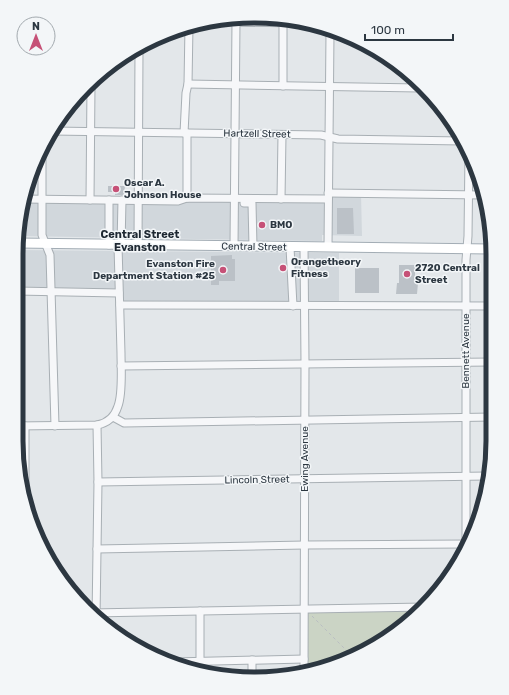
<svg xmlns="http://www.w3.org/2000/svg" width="509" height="695" font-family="Rubik,sans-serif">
<rect width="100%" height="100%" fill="#e3e7ea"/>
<!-- built -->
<g fill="#d1d7dc">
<path d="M337 194H361L362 236 322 235V241L18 236 23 200 187 199 321 201Z"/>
<path d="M17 250 339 253V305L120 304V292L16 290Z"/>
</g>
<!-- green -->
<path fill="#cbd4c5" d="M421 610 400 630 346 661 308 671V611Z"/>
<!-- building -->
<g fill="#bbc1c7">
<path d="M108 186H125L124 195H115V192H108Z"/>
<path d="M337 208H353L354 234H337Z"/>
<path d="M232 255V259H235V281H219V285H211V256Z"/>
<path d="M399 265H415V283H418L417 294H396L397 283H399Z"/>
<rect x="355" y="268" width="24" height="25"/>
</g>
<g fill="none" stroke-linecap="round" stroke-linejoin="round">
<!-- minor casing -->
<g stroke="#a8afb4" stroke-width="9">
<g id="minor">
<path d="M230 22 299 23"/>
<path d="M188 84 419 88"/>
<path d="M283 86V22"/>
<path d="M52 131 321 135 338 139 462 141"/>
<path d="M184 133 186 93 188 84 189 26"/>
<path d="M42 153V235L50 255 55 426"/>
<path d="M328 193 483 195"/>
<path d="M187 198V133"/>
<path d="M23 199 178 201 187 198 328 199"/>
<path d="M281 199 282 135"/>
<path d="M90 200 91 85"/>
<path d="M244 203H252L253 247"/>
<path d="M109 245V200"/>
<path d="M121 245 122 200"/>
<path d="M138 245 139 50"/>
<path d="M234 246 236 21"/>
<path d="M290 247 293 306"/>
<path d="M304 247 305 363 304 672"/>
<path d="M328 247 330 33"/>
<path d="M16 291 119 293"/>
<path d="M120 305 491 306"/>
<path d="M121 366 492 362"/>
<path d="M113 417 124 423 492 417"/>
<path d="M16 426 97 425C108 423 115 416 118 406 123 393 121 367 121 353 120 317 119 281 118 245"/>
<path d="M98 482 487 476"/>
<path d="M25 504V426"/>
<path d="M97 549 305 545 466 544"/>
<path d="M466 550V260L468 236 469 153"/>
<path d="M91 613 424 607"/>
<path d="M96 619 98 482 97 425"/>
<path d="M173 662 304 659"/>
<path d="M200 670V611"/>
<path d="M252 677V660"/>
</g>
</g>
<!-- major casing -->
<g stroke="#a3adb5" stroke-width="11">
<path id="major" d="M17 243 491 249"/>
</g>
<!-- path -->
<path stroke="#b9bdc2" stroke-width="1" stroke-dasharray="3 3" stroke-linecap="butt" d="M312 616 353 657"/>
<!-- minor -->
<use href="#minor" stroke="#f6f7f9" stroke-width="7"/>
<!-- major -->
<use href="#major" stroke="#fff" stroke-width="9"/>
</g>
<!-- markers -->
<g fill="#c65177" stroke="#f3f6f8" stroke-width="1.5">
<circle cx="116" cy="189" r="4"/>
<circle cx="262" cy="225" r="4"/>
<circle cx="283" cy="268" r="4"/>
<circle cx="223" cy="270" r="4"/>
<circle cx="407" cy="274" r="4"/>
</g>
<g text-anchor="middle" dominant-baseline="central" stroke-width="3" stroke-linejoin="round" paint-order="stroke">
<!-- street labels -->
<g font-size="10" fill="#2c3741" stroke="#f3f6f8">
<text transform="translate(257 134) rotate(1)">Hartzell Street</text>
<text transform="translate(254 247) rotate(1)">Central Street</text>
<text transform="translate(466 351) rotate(-90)">Bennett Avenue</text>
<text transform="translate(305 459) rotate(-90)">Ewing Avenue</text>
<text transform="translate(257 480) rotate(-1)">Lincoln Street</text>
</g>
<!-- poi labels -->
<g font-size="10" font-weight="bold" fill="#2c3741" stroke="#f3f6f8" text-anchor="start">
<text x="124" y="183">Oscar A.<tspan x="124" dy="12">Johnson House</tspan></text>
<text x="270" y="225">BMO</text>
<text x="291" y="262">Orangetheory<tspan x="291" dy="12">Fitness</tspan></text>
<text x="215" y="264" text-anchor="end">Evanston Fire<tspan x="215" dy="12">Department Station #25</tspan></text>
<text x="415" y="268">2720 Central<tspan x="415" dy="12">Street</tspan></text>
</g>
<!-- neighbourhood labels -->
<g font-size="11" font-weight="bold" fill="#1e2832" stroke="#f3f6f8">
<text x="140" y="234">Central Street<tspan x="140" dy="13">Evanston</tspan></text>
</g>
</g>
<!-- crop -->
<path d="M0 0H509V695H0ZM254 23H255A231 231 0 0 1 486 254V441A231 231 0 0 1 255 672H254A231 231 0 0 1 23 441V254A231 231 0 0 1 254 23Z" fill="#f3f6f8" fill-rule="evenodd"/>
<path fill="none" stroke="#2c3741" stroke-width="5" d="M254 23H255A231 231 0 0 1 486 254V441A231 231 0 0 1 255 672H254A231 231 0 0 1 23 441V254A231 231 0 0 1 254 23Z"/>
<!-- north arrow -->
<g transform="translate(36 36)"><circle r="19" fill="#f3f6f8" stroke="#a3aaaf"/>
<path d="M0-3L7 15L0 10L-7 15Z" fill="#c65177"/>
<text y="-6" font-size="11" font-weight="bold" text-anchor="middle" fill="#2c3741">N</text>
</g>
<!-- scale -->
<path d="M365 34v6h88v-6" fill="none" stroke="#2c3741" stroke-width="2"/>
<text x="371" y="34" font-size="12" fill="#2c3741" stroke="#f3f6f8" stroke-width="3" paint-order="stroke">100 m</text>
</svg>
